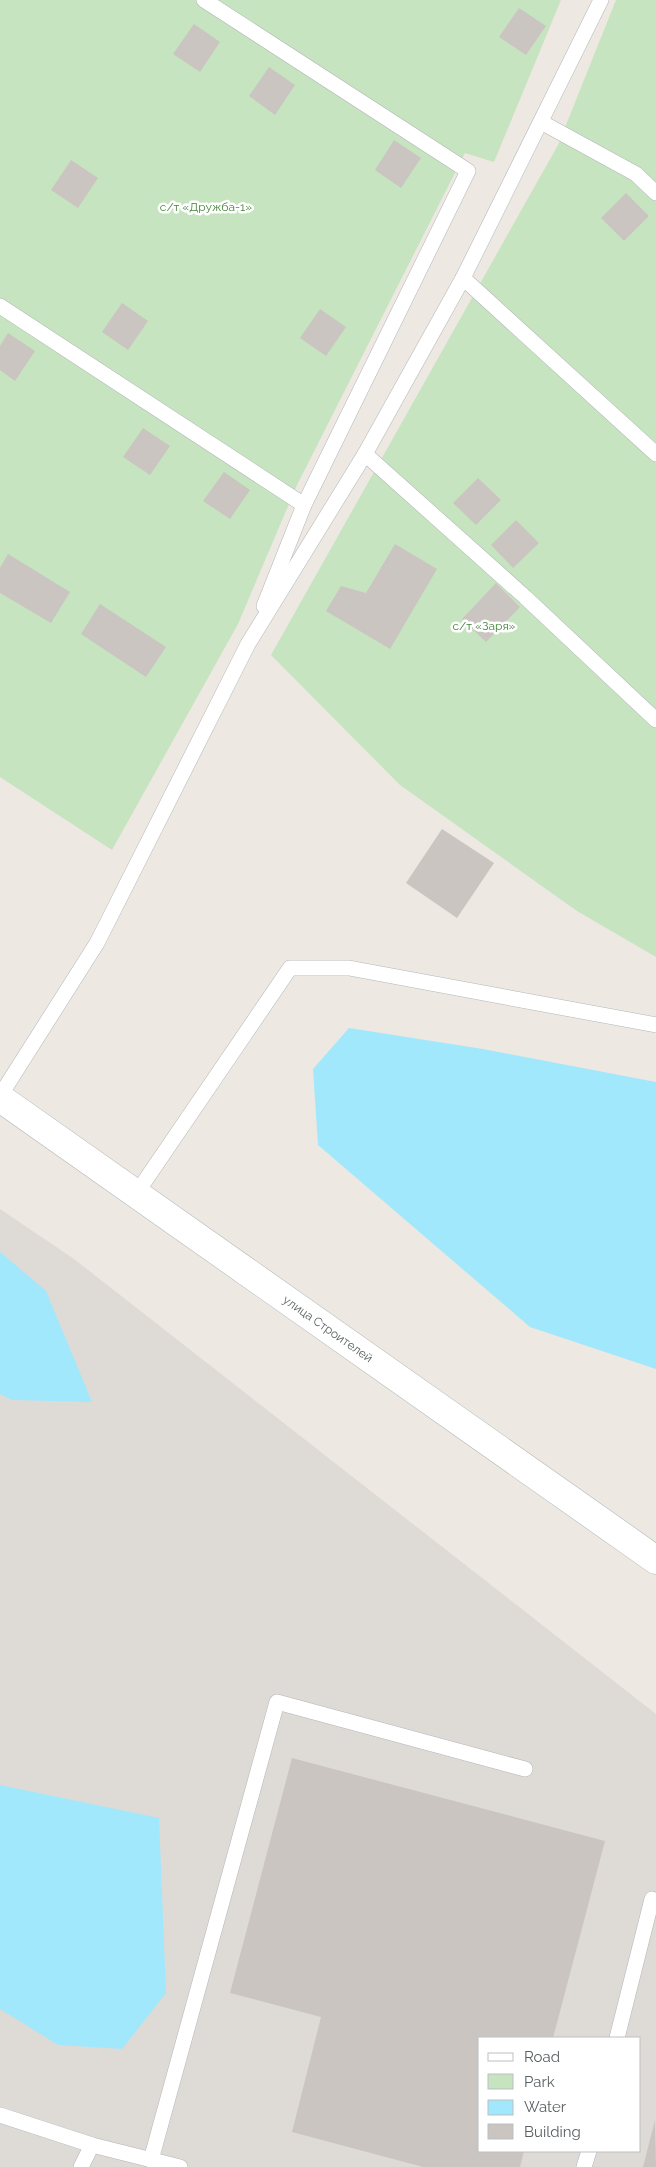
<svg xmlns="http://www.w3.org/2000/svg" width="656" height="2167" font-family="Raleway,sans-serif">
<rect width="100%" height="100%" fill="#ede8e2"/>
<!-- industrial -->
<path fill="#dedad6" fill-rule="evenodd" d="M0 1209 74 1259 656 1714V2167H0ZM480 2038H640V2151H480Z"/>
<!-- green -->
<g fill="#c6e4bf">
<path d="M0 0H561L494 162 465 153 297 485 238 624 112 850 0 777Z"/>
<path d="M616 0H656V957L577 911 400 785 271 655 558 145Z"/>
</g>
<!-- water -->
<g fill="#a2e8fc">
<path d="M349 1028 483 1049 656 1082V1369L530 1327 318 1145 313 1069Z"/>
<path d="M0 1252 46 1291 92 1402 12 1400 0 1394Z"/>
<path d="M0 1785 159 1818 166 1993 122 2049 58 2045 0 2009Z"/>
</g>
<!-- building -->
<g fill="#cac5c1">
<path d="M519 8 546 26 526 55 499 37Z"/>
<path d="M194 24 220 42 200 72 173 54Z"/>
<path d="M269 67 295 85 275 115 249 96Z"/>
<path d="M394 140 421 158 401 188 375 170Z"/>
<path d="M71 160 98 178 78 208 51 190Z"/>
<path d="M626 193 649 216 624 241 601 218Z"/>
<path d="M122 303 148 321 128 350 102 332Z"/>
<path d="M320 309 346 327 326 356 300 338Z"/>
<path d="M8 333 35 351 15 381 0 370V346Z"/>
<path d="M143 428 170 446 150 475 123 457Z"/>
<path d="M224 472 250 490 230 519 203 501Z"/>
<path d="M478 478 501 500 476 525 453 503Z"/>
<path d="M516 520 539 543 513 568 491 545Z"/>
<path d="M395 544 437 569 390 649 326 611 341 586 366 593Z"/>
<path d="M8 554 70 592 51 623 0 593V568Z"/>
<path d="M496 583 520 607 486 642 462 619Z"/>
<path d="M100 604 166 647 146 677 81 634Z"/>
<path d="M442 829 494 863 457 918 406 883Z"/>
<path d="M292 1758 605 1841 553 2038H480V2151H524L520 2167H423L292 2132 321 2017 230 1993Z"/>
<path d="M655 2120 656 2167H643Z"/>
</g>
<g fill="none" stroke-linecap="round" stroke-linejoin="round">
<!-- lane casing -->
<g stroke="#b3b6b9" stroke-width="16">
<g id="lane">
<path d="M204 0 468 171 304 505"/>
<path d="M541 122 636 174 656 193"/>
<path d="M463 278 656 454"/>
<path d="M0 306 304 505 264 606"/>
<path d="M365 454 525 597 656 720"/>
<path d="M0 1096 97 943 248 644 365 454 463 278 601 0"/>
<path d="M136 1194 290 968H349L656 1025"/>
<path d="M617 2038 652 1899"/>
<path d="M0 2115 92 2145"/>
<path d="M151 2160 277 1702 525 1769"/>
<path d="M81 2167 92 2145 180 2167"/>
<path d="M584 2167 589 2151"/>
</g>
</g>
<!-- secondary casing -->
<g stroke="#b1b7b9" stroke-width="29">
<g id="secondary">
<path id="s1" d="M0 1098 656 1560"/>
</g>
</g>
<!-- lane -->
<use href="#lane" stroke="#fff" stroke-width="15"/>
<!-- secondary -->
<use href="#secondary" stroke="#fff" stroke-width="28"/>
</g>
<g text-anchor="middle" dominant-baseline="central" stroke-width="5" stroke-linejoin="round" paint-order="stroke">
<!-- park labels -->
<g font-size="12" fill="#448437" stroke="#fff">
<text x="206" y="207">с/т «Дружба-1»</text>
<text x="484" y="626">с/т «Заря»</text>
</g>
<!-- street labels -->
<g font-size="12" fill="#5a6062" stroke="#fff">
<text stroke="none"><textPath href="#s1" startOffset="401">улица Строителей</textPath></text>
</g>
</g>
<!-- legend -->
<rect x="478" y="2037" width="162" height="115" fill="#ffffff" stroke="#bdbfc0"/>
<rect x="488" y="2053" width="25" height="8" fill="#ffffff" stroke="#bdbfc0"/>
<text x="524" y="2062" font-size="15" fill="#5a6062">Road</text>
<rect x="488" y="2074" width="25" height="15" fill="#c6e4bf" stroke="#bdbfc0"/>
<text x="524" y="2087" font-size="15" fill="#5a6062">Park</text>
<rect x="488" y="2100" width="25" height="15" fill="#a2e8fc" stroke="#bdbfc0"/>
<text x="524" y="2112" font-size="15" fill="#5a6062">Water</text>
<rect x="488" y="2124" width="25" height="15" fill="#cac5c1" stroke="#bdbfc0"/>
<text x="524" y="2137" font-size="15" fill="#5a6062">Building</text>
</svg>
